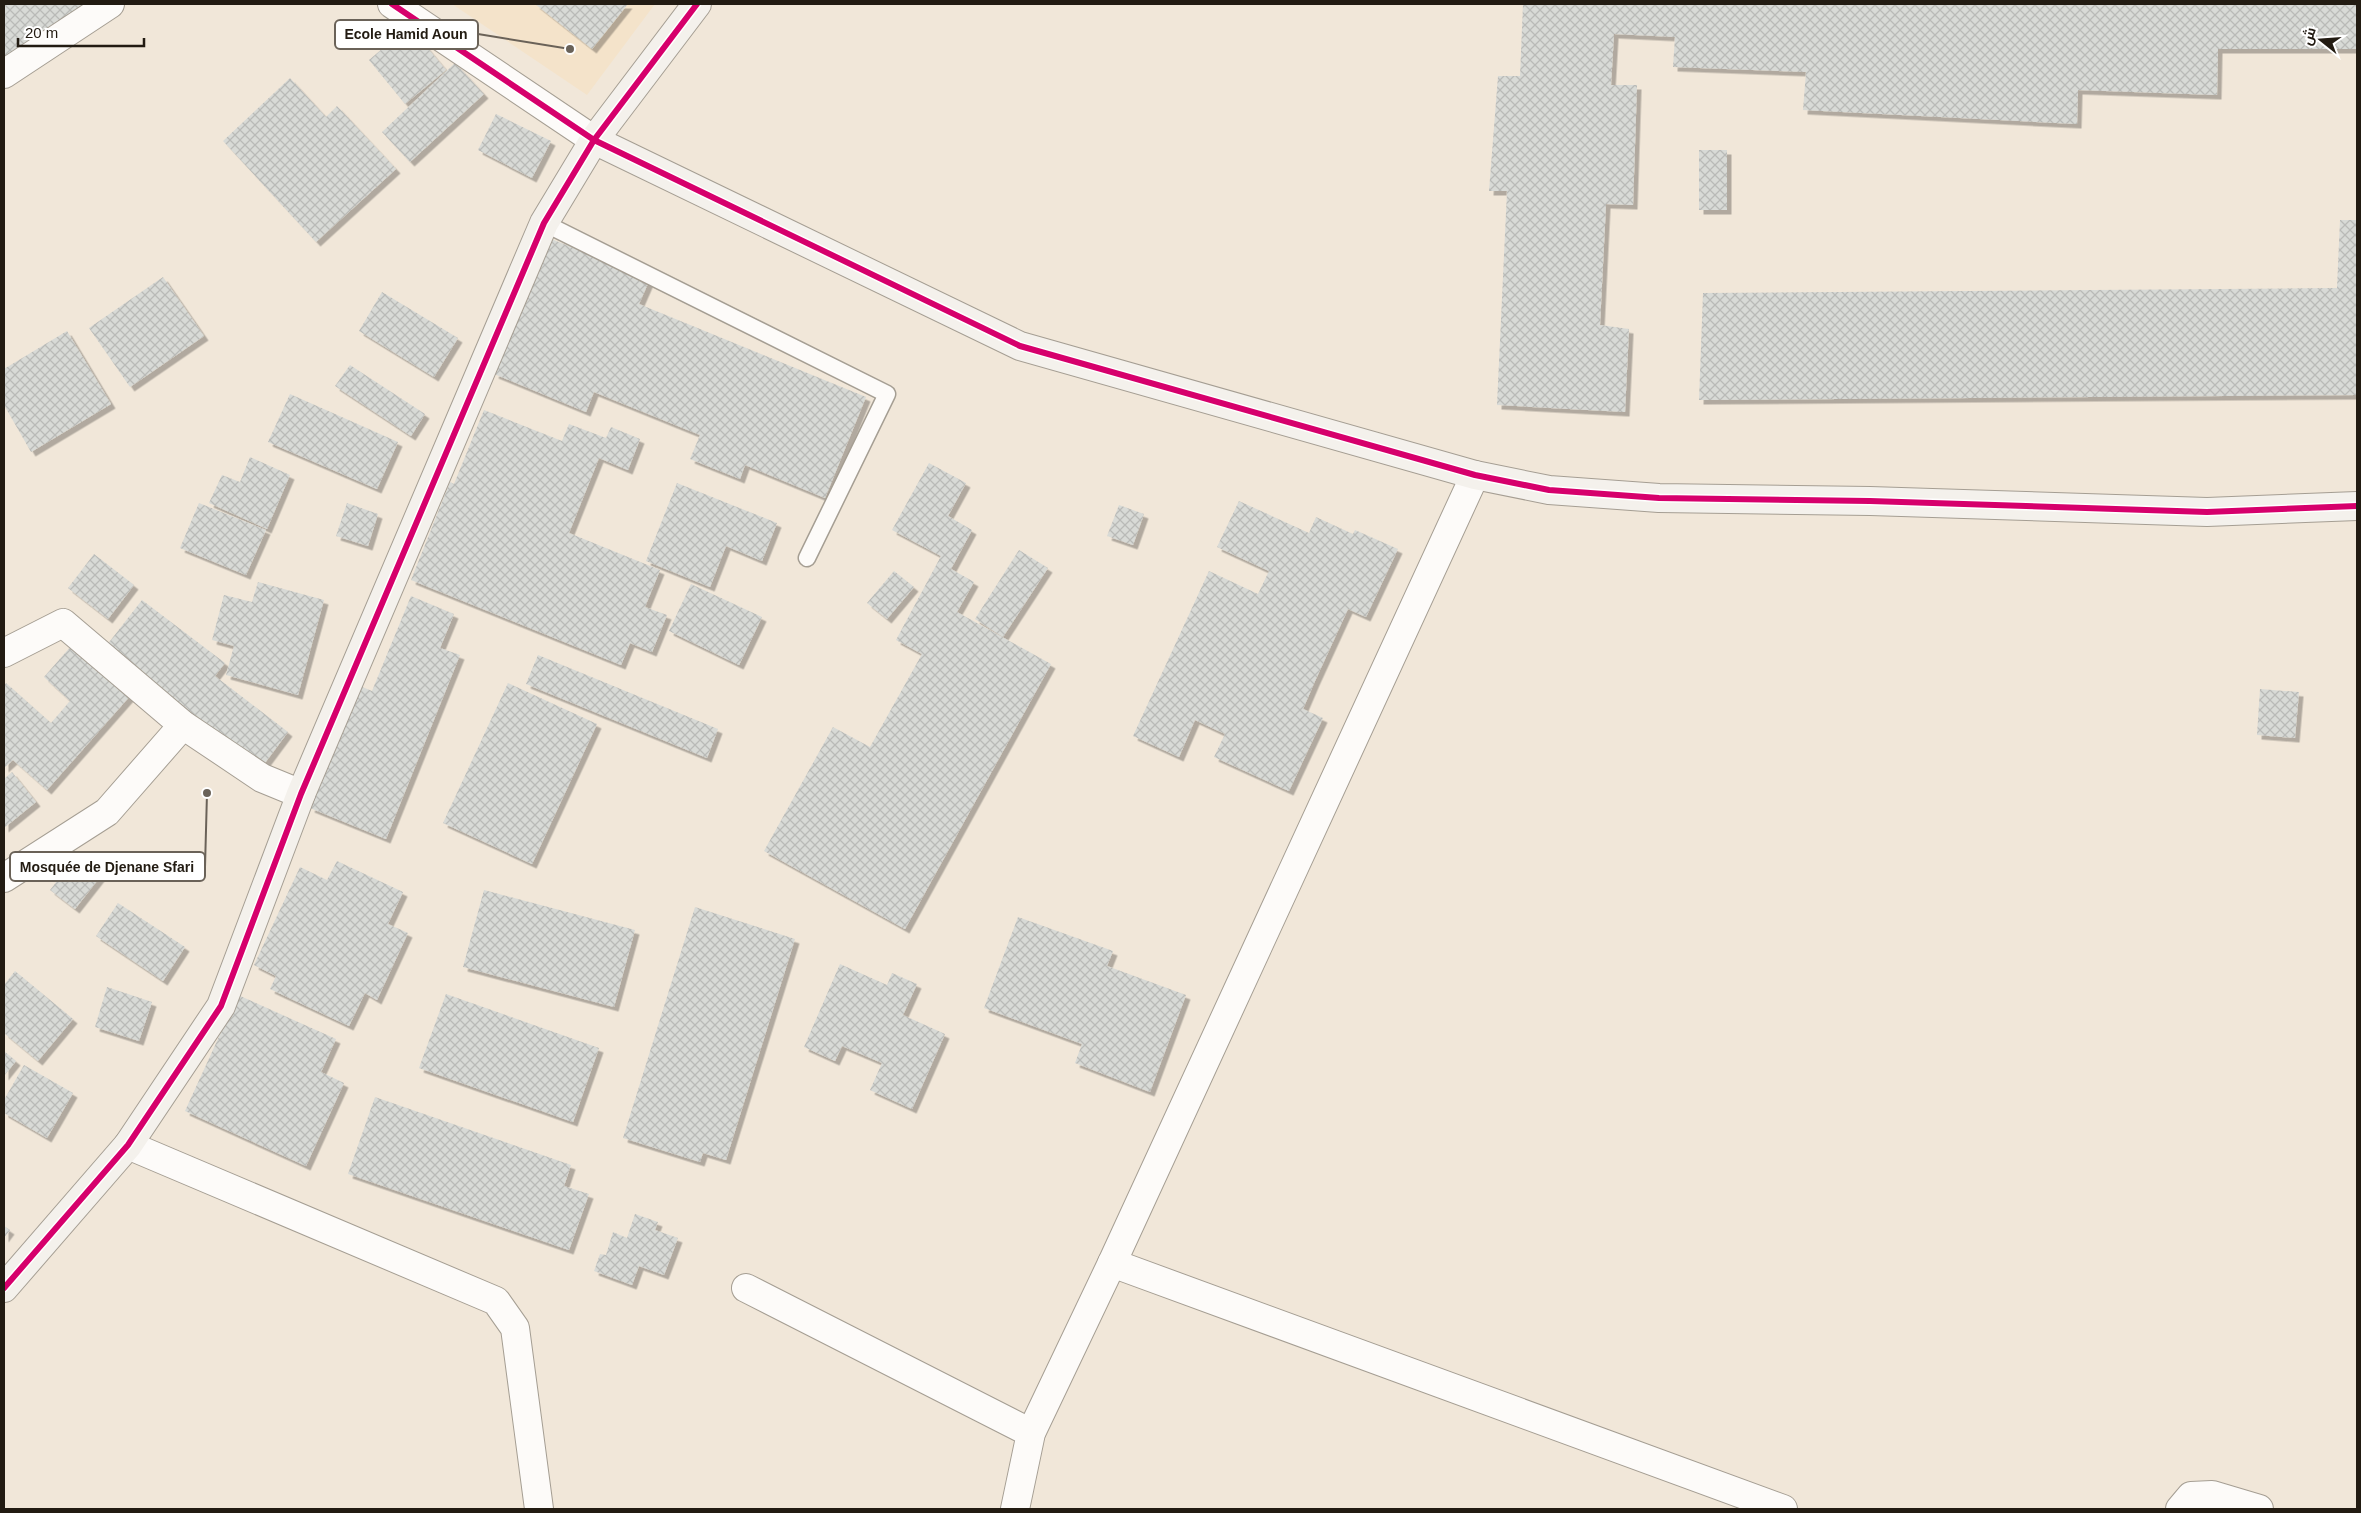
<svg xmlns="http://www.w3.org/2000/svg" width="2361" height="1513" font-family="Helvetica,Cairo,sans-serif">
<defs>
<pattern id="building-cross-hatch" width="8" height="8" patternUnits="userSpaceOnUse" patternTransform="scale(1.25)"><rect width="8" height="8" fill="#d8dad6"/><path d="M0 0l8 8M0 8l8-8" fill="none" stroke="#b9bab7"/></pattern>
<filter id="shadow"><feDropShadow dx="4.5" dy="4.5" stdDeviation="0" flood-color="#0004"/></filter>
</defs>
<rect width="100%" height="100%" fill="#f1e7d9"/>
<!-- built -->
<path fill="#f4e3ca" d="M452 4H655L587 95Z"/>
<!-- building -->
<g fill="url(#building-cross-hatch)" filter="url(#shadow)">
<path d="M4 4H101L4 60Z"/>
<path d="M535 4H628L592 49Z"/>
<path d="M1523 4H2357V49H2218L2217 95 2078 90 2077 124 1803 110 1806 72 1673 67 1675 37 1614 34 1611 85H1637L1633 205 1606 204 1600 325 1629 329 1625 412 1497 405 1507 191H1489L1498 76H1520Z"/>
<path d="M409 26 446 70 405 104 369 60Z"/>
<path d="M455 63 484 94 410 162 382 132Z"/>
<path d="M290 78 326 117 337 106 396 169 316 242 223 141Z"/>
<path d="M496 114 551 141 532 178 478 150Z"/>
<rect x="1699" y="150" width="28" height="60"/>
<path d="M2340 220H2357V395L1699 400 1703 293 2337 288Z"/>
<path d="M549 238 650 279 639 304 866 397 825 498 745 465 740 479 690 459 700 435 594 392 586 412 494 374Z"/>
<path d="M163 277 204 336 130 387 89 328Z"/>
<path d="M382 292 458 338 434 377 359 331Z"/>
<path d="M67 331 111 404 31 452 4 405V369Z"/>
<path d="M350 365 425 414 411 436 335 386Z"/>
<path d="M290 394 398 442 377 489 268 442Z"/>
<path d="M484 410 562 441 569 424 606 438 611 427 640 439 628 470 599 458 569 533 660 570 645 607 667 615 652 652 630 643 621 665 411 580 450 482 454 484Z"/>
<path d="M250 457 290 475 267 529 209 503 222 475 240 482Z"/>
<path d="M929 463 966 483 948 516 972 530 951 569 974 582 957 612 1051 664 905 929 764 851 833 727 870 747 922 654 896 640 941 556 892 530Z"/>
<path d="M677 483 777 523 762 561 726 546 710 587 646 561Z"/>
<path d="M1239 501 1309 533 1316 517 1353 534 1355 530 1398 549 1366 617 1348 609 1315 681 1303 709 1323 718 1289 791 1214 757 1225 734 1195 720 1179 757 1133 736 1209 571 1258 594 1269 571 1217 547Z"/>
<path d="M199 503 266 530 246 575 180 548Z"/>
<path d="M347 503 378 514 368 546 336 536Z"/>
<path d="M1119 505 1144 514 1133 545 1107 536Z"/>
<path d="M1019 550 1048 568 1003 637 975 619Z"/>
<path d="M94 554 134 585 108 619 68 588Z"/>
<path d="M894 571 914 587 887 619 867 603Z"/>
<path d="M258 582 324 600 298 695 226 675 234 646 212 640 224 595 252 602Z"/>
<path d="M691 584 762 617 739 665 669 631Z"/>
<path d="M411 596 454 614 440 648 460 655 386 839 310 808 360 686 372 691Z"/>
<path d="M142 600 225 663 215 676 288 732 259 771 103 650Z"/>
<path d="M72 645 130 696 47 790 13 760 4 768V685L6 683 51 723 70 701 44 677Z"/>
<path d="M538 655 718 729 707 758 526 684Z"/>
<path d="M508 683 597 724 532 864 443 823Z"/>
<path d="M2260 689 2299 692 2295 738 2257 735Z"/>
<path d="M12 772 36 802 4 828V779Z"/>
<path d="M79 853 104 872 75 909 50 890Z"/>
<path d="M337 861 403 892 388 924 408 933 377 1000 365 993 349 1026 270 989 276 976 254 965 300 867 327 880Z"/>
<path d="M484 890 635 930 614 1007 463 967Z"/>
<path d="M118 903 185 947 163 981 96 936Z"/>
<path d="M695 907 795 939 726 1160 703 1153 700 1162 623 1138Z"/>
<path d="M1018 917 1113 951 1107 966 1186 995 1150 1092 1075 1063 1082 1044 984 1008Z"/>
<path d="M840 964 887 985 892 973 917 984 903 1015 945 1034 912 1109 870 1090 882 1063 842 1046 835 1061 804 1047Z"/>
<path d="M15 971 73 1019 38 1061 4 1033V985Z"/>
<path d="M107 987 152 1002 139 1041 95 1027Z"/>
<path d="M446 994 599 1048 573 1122 419 1068Z"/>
<path d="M238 995 336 1039 321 1072 344 1083 306 1166 185 1111Z"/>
<path d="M4 1051 16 1061 4 1076Z"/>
<path d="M24 1065 73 1093 47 1138 4 1113V1100Z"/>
<path d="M375 1097 571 1165 564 1186 589 1194 569 1250 348 1174Z"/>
<path d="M635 1214 658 1222 655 1230 678 1238 664 1275 639 1266 632 1285 594 1271 600 1254 606 1255 613 1232 627 1238Z"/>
<path d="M4 1226 10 1230 4 1238Z"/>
</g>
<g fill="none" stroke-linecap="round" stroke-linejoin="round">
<!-- lane casing -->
<g stroke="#a59e93" stroke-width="19">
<path id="lane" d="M544 223 887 394 807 558"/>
</g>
<!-- street casing -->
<g stroke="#a59e93" stroke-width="30">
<g id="street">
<path d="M392 4 594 140"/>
<path d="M4 74 110 4"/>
<path d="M4 653 63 623 183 725 262 778 301 794"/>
<path d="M4 878 107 812 183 725"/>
<path d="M128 1145 496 1301 515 1328 539 1509"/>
<path d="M1112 1263 1783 1509"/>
<path d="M746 1288 1031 1433"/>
<path d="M1015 1509 1031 1433 1112 1263 1475 475"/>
<path d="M2180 1509 2191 1496 2212 1495 2259 1509"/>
</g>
</g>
<!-- secondary casing -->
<g stroke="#a59e93" stroke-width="30">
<g id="secondary">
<path d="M594 140 1020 346 1475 475 1549 490 1659 498 1870 501 2207 512 2357 506"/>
<path d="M4 1288 128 1145 221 1006 301 794 544 223 594 140 697 4"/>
</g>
</g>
<!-- lane -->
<use href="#lane" stroke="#fdfbf9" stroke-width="16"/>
<!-- street -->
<use href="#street" stroke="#fdfbf9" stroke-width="28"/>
<!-- secondary -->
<use href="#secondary" stroke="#f4f1ec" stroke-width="28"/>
<!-- cycleway casing -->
<g stroke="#fff" stroke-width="9">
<g id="cycleway">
<path d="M392 4 594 140 1020 346 1475 475 1549 490 1659 498 1870 501 2207 512 2357 506"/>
<path d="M4 1288 128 1145 221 1006 301 794 544 223 594 140 697 4"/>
</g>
</g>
<!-- cycleway -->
<use href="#cycleway" stroke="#d6006c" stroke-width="6"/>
</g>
<!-- callouts -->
<path fill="none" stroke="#6a6258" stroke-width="2" d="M570 49L478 34M207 793L205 867"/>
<g fill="#6a6258" stroke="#fff" stroke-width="2">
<circle cx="570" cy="49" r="5"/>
<circle cx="207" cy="793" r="5"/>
</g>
<g fill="#fff" stroke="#6a6258" stroke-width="2">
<rect x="335" y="20" width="143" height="29" rx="5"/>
<rect x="10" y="852" width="195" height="29" rx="5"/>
</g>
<g font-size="14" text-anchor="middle" font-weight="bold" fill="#221b12">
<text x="406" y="39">Ecole Hamid Aoun</text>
<text x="107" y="872">Mosquée de Djenane Sfari</text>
</g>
<!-- border -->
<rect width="2361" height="1513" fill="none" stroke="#221b12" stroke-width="10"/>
<!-- north arrow -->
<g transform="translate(2321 40) rotate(287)" stroke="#ffffff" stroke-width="4" paint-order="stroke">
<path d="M0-4L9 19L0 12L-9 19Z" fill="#221b12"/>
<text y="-8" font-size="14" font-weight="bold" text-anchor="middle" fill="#221b12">ش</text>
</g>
<!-- scale -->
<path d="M18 38v8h126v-8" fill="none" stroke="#221b12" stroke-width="2.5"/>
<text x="25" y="38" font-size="15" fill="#221b12" stroke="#ffffff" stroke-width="4" paint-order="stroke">20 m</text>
</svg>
